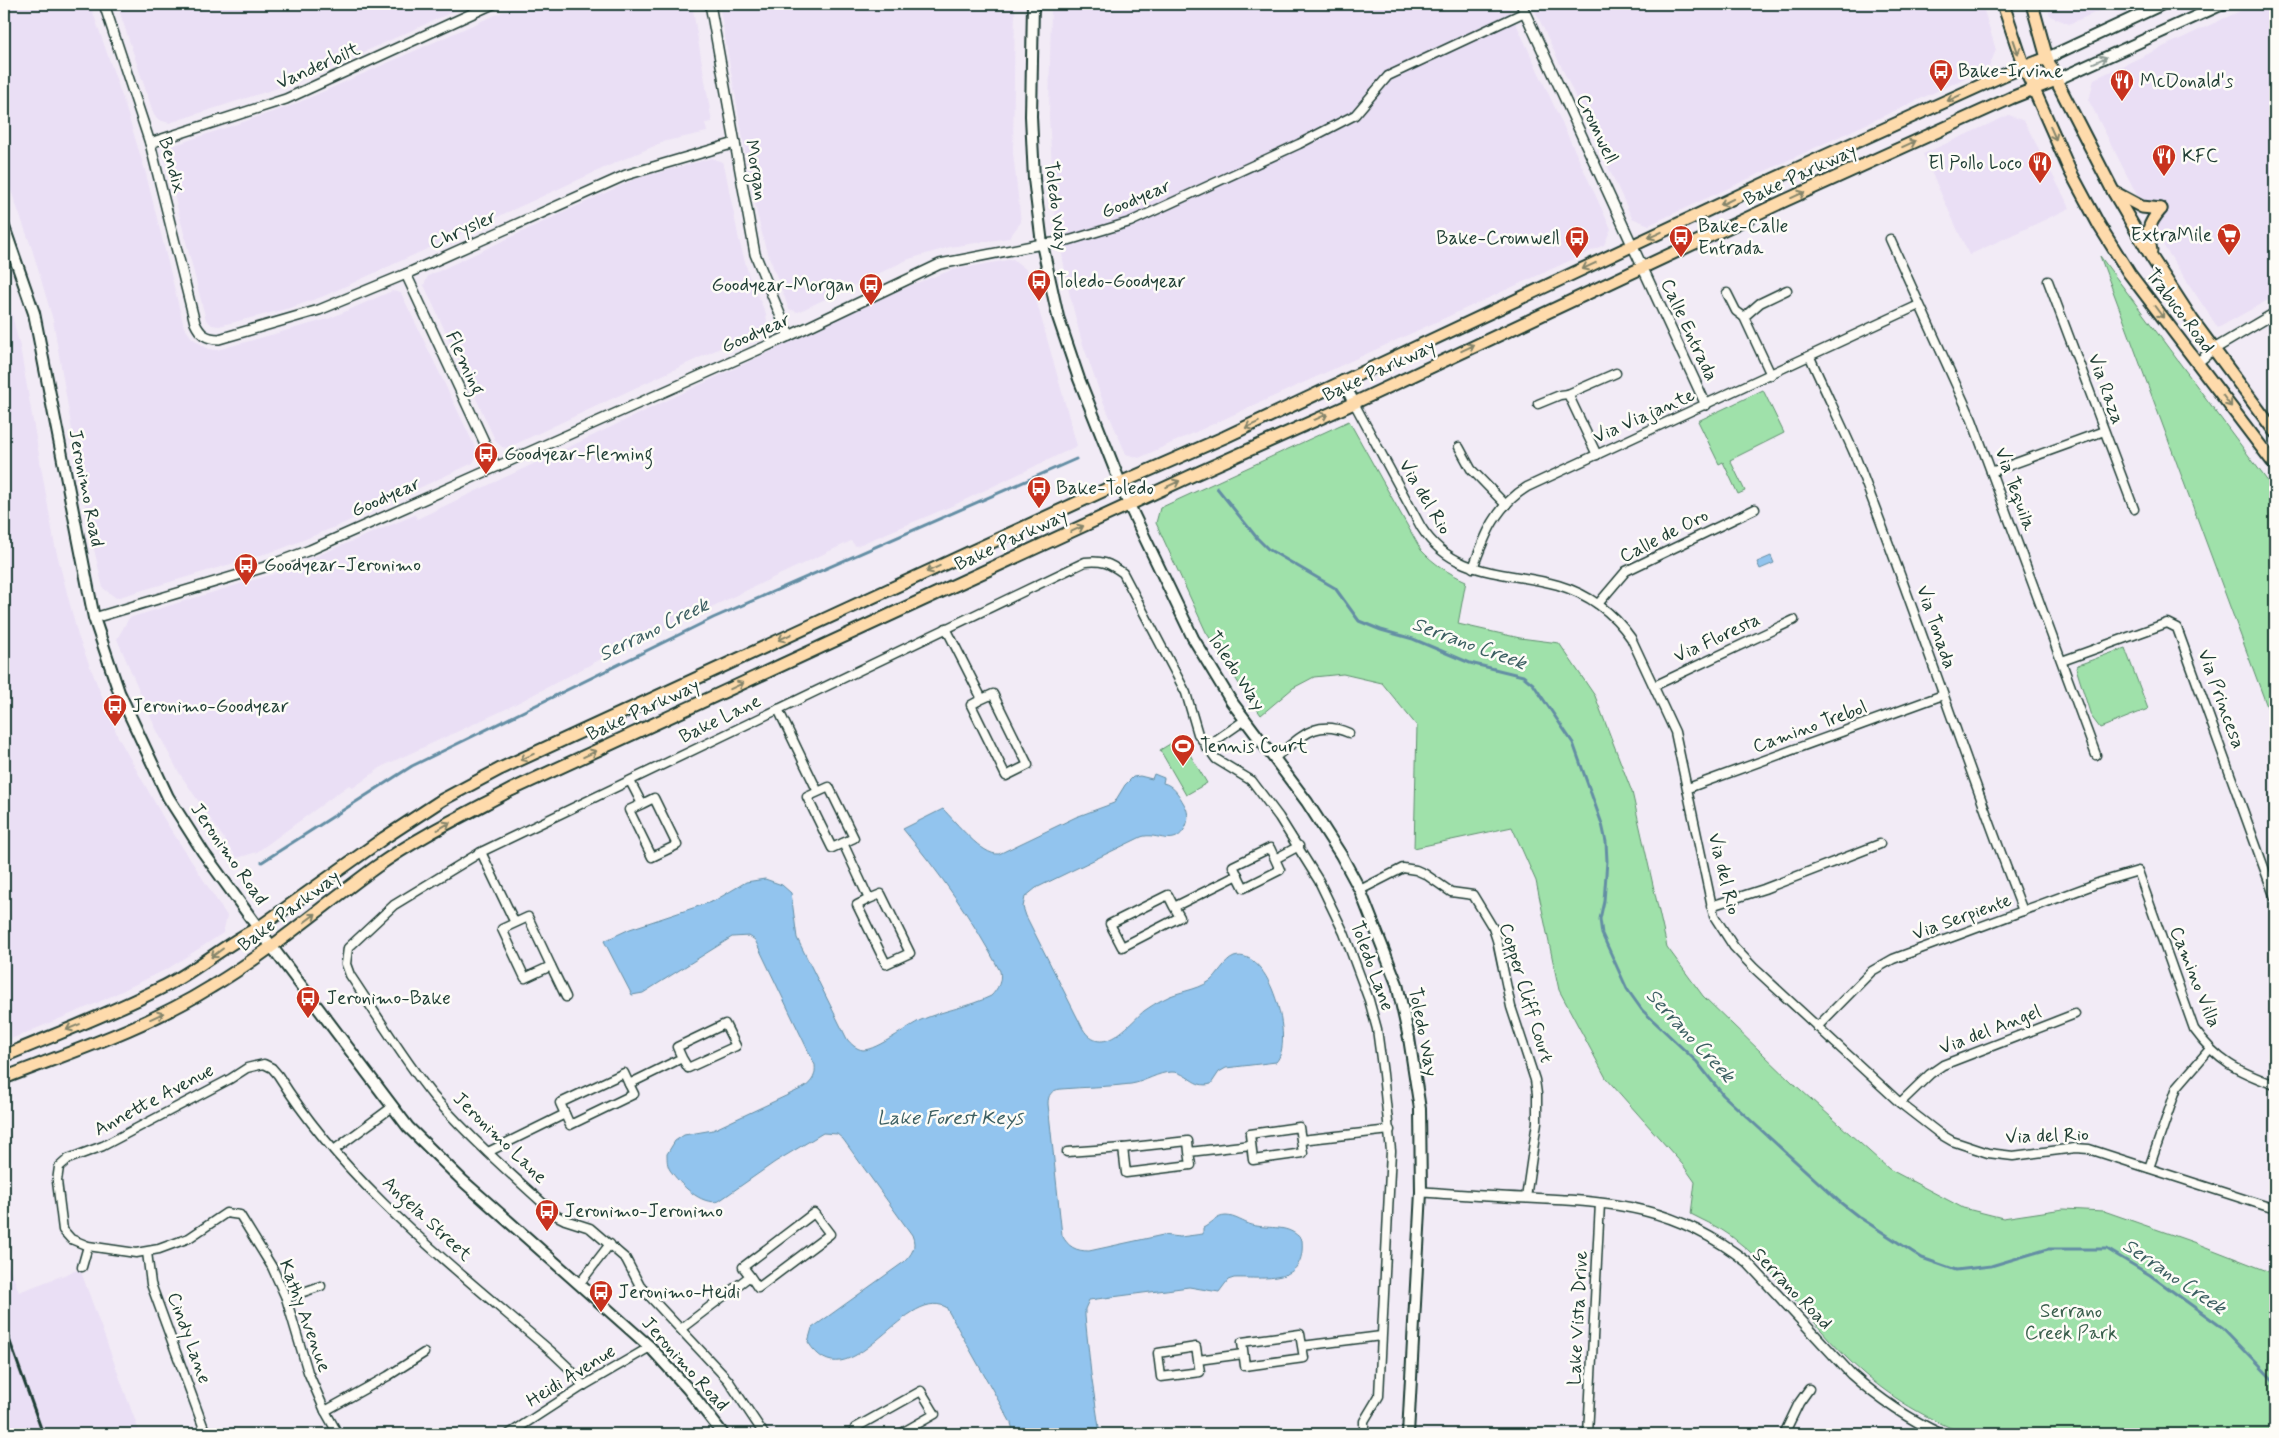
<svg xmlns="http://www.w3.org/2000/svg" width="2279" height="1438" font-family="Mynerve,sans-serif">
<rect width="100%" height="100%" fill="#f2ebf6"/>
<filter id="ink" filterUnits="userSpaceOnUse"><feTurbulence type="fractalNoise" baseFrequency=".02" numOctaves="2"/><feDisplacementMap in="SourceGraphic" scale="10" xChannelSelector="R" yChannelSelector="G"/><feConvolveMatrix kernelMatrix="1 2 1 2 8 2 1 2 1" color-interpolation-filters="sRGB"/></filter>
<g filter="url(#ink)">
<!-- built -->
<g fill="#eadff5">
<path d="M4 4H90L124 102 146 174 184 327 192 338 208 349 217 350 328 319 392 291 401 293 477 451V455L473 463 342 524 281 549 116 598 103 588 88 523 53 320 32 249 4 171Z"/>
<path d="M117 4H470L311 76 281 87 169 123 159 120 154 115Z"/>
<path d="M520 4H692L712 122 705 123 707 132 666 141 615 163 324 296 290 308 219 326 212 325 206 320 165 159 169 147 293 105Z"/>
<path d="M719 4H1015L1013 153 1021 222 1009 238 950 247 909 259 798 312 789 309 765 246 754 201Z"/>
<path d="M1051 4H1507L1611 229 1604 245 1139 458 1126 454 1102 399 1081 339 1069 292 1055 216 1049 118Z"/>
<path d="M1532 4H1982L1996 50 1989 67 1649 225 1632 218Z"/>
<path d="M2047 4H2115L2069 24 2050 16Z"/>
<path d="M2255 4H2275V296L2218 328 2157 236 2158 225 2145 200 2137 195 2089 101 2094 79Z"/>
<path d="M2009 115 2024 121 2070 208 1969 255 1923 154Z"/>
<path d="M712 158 722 162 725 169 739 240 749 276 766 314 767 321 765 327 507 448 502 447 496 442 424 285 428 276 635 179Z"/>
<path d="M1013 259 1028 271 1077 446 954 505 856 546 851 541 601 659 506 709 383 766 353 788 349 785 257 852 237 858 178 771 155 727 117 639 129 618 273 574 415 515 417 519 906 287 952 270Z"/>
<path d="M4 284 20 347 55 546 78 636 118 737 164 819 227 916 223 933 169 968 97 1003 4 1042Z"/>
<path d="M4 1253 19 1292 80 1269 140 1434H11L4 1413Z"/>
</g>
<!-- green -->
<g fill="#9fe1aa" stroke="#5f8f6f">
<path d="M2100 256 2275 491V728Z"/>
<path d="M1763 390 1784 433 1730 460 1745 491 1738 494 1723 462 1719 464 1698 421Z"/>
<path d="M1349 421 1421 550C1434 564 1448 573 1466 581L1458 624 1520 638 1559 643 1595 696 1632 792 1667 947 1703 996 1792 1082 1889 1169 1963 1208 2003 1218 2063 1209 2104 1211 2193 1242 2275 1274V1434H1966C1921 1417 1880 1391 1846 1357 1806 1317 1776 1270 1731 1236 1719 1227 1704 1221 1691 1214L1695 1182 1683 1165 1606 1078 1559 990 1536 881 1512 827 1414 848 1417 726 1382 683 1343 674 1314 677 1293 688 1261 715 1243 690 1206 632 1156 523 1160 508Z"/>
<path d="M2125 648 2148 709 2100 728 2091 716 2076 668 2078 665Z"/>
<path d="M1180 738 1207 783 1186 795 1160 750Z"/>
</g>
<!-- water -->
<g fill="#92c4ee" stroke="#648ea4">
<path d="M1771 556 1774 563 1760 569 1757 562Z"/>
<path d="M1154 774 1164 778 1163 783C1173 785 1179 795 1184 804 1188 810 1189 819 1186 826 1175 850 1157 831 1141 837L1036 888 1025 897 1023 907 1026 916 1083 1029C1102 1059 1128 1025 1144 1011 1150 1007 1157 1002 1164 999 1178 991 1196 991 1210 981 1218 975 1224 961 1234 957 1270 946 1295 1043 1276 1062L1226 1068 1219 1072 1211 1084C1194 1089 1188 1072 1172 1072 1158 1072 1145 1082 1131 1084 1108 1087 1084 1087 1061 1089 1051 1090 1048 1095 1048 1104L1062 1235C1068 1247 1076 1251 1089 1251L1163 1235 1180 1237 1203 1234V1228C1211 1224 1216 1216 1226 1216 1235 1216 1244 1223 1252 1225 1271 1230 1288 1223 1302 1240 1306 1286 1266 1277 1234 1278L1228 1280 1219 1292 1189 1287 1089 1300 1085 1309V1316L1091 1374 1100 1434H1014L1011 1423 946 1307C903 1285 849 1407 808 1342L812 1328 904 1262C912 1254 917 1247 912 1235L843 1139 837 1134 823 1133 775 1162 719 1201C701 1206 680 1184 670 1170 667 1165 667 1160 667 1154L675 1141 684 1135 713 1130 805 1087C813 1081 816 1075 815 1065L755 940 749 936 732 937 643 993 632 995 604 941 630 929 714 901 746 882 765 879 782 885 791 893 797 938 847 1039C851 1044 856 1049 863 1050 877 1050 908 1026 921 1020 944 1010 969 1007 991 996 998 989 1002 981 1000 971 973 920 940 873 903 829L943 809C956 822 982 856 999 854L1076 817 1114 803 1125 785 1133 777 1140 776 1152 779Z"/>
<path d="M1236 1430 1272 1432 1276 1434H1212Z"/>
</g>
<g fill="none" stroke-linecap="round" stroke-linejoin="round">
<!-- stream -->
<g stroke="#648ea4" stroke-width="3">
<path d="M1217 488 1257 538 1268 549 1335 588 1359 621 1381 630 1413 639 1470 663 1523 676 1533 684 1573 743 1602 824 1606 842 1607 861 1604 901 1600 919 1602 934 1627 989 1642 1010 1697 1062 1723 1095 1841 1203 1859 1217 1922 1258 1956 1270 1991 1266 2048 1249H2107L2150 1275 2223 1328 2275 1382"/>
<path d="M262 862 412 766 455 745 713 618 1076 459"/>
</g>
<!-- minor casing -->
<g stroke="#1f3d34" stroke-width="11">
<g id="minor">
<path d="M1890 239 1972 420 2096 755"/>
<path d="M1042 244 1070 240 1130 222 1299 144 1355 115 1388 76 1525 12"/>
<path d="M2048 281 2134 509"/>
<path d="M1727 293 1736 311 1744 317"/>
<path d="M1810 357C1824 389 1840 421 1854 453 1914 604 1964 759 2023 911"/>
<path d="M1771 375 1744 317 1760 303 1787 290"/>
<path d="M1354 403 1421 527C1453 578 1506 571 1558 585 1588 594 1613 612 1631 638L1675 732 1714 916 1734 947 1754 968 1900 1103 1940 1134 1952 1141 1988 1153 2013 1156 2075 1148 2089 1149 2275 1209"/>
<path d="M1538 404 1560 395 1568 394"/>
<path d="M1459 447 1471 469 1506 505"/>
<path d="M1597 455 1568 394 1616 373"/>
<path d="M1991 472 2104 431"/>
<path d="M1473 568C1485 535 1496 506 1527 487L1919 305"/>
<path d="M1598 604 1626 571 1755 509"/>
<path d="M946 628 982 699 971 705 1006 776 1028 765 993 694 982 699"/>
<path d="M2062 661 2167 623 2177 628 2275 898"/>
<path d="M1654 686 1794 620"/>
<path d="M778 709 818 792 807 797 832 848 854 838 829 787 818 792"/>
<path d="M1206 747 1245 720"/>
<path d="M1274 758C1301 738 1314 718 1349 733"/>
<path d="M630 781 642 804 629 810 652 857 677 845 654 798 642 804"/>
<path d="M1688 788 1943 695"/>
<path d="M843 843 869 899 857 905 886 964 910 953 881 894 869 899"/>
<path d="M481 852 515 923 502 929 525 978 551 966 528 917 515 923"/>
<path d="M1275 859 1270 848 1233 866 1244 888 1280 870 1275 859 1299 846"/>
<path d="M1360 890 1403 868 1416 870 1425 874 1451 892 1473 895 1493 928 1497 940 1511 1007 1535 1080 1537 1094V1122L1526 1198"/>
<path d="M1711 906 1764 889 1880 844"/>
<path d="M1174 907 1180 917 1122 947 1110 924 1168 895 1174 907 1238 875"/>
<path d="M551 966 566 997"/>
<path d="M1817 1027 1872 971 1893 959 2101 882 2138 871 2194 1029C2218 1062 2237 1071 2275 1085"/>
<path d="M1900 1103 1930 1074 1943 1065 2075 1014"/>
<path d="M565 1114 560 1103 624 1073 629 1084"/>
<path d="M1301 1140 1303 1153 1253 1160 1250 1134 1299 1127 1301 1140 1390 1130"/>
<path d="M334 1150 391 1108"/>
<path d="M488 1152 565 1114 570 1125 634 1094 629 1084 682 1058 677 1047 725 1024 736 1046 688 1068 682 1058"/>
<path d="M1067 1152 1123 1148"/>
<path d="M1189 1152 1191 1165 1126 1173 1123 1148 1188 1141 1189 1152 1251 1145"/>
<path d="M2149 1168 2177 1087 2209 1050"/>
<path d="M147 1252 151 1284 206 1434"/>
<path d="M82 1267 88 1246"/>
<path d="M580 1283 610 1244"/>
<path d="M286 1298 321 1286"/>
<path d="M682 1328 750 1276 743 1267 814 1213 830 1234 758 1288 750 1276"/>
<path d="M1302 1346 1304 1358 1245 1366 1242 1342 1300 1334 1302 1346 1381 1336"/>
<path d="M1198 1360 1200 1372 1161 1377 1158 1353 1196 1347 1198 1360 1243 1354"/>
<path d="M325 1411 388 1376 424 1353"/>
<path d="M338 1434 325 1411 308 1372 286 1298 272 1267 240 1215 226 1213 189 1238 159 1249 136 1253 88 1246 71 1239 63 1230 57 1181 59 1167 68 1159 103 1146 230 1079 247 1068 264 1064 272 1068 278 1075C348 1187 455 1268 553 1353L571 1370 583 1386"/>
<path d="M509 1434 583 1386 650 1347"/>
<path d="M764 1434 728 1380 640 1286 626 1259 590 1228 565 1220 557 1216C515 1178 472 1140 434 1097 403 1059 377 1015 350 975L346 964 348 948 394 905 481 852 1085 562C1102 560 1109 563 1123 573L1186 693 1198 734 1216 759 1252 781 1279 817 1319 881 1344 933 1369 1000 1377 1029 1383 1074 1391 1151 1379 1396 1364 1421V1434"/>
<path d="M859 1434 855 1428 921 1391 935 1414 900 1434"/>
<path d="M1588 1434 1600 1203"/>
<path d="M1784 1434 1799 1403 1809 1389"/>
</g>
</g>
<!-- tertiary casing -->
<g stroke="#1f3d34" stroke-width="12">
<g id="tertiary">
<path d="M104 4 150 143 195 323C200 334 206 339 219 339L319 310 406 274 626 175 735 143"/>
<path d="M710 4 755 254 789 336"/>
<path d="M1521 4 1706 405"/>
<path d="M150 143 286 99 493 4"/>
<path d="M406 274 495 465"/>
<path d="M2198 362 2214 349 2275 313"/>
<path d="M94 618 265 567 310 550 789 336 940 264 1042 244"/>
<path d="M1421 1192C1456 1194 1492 1197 1528 1198 1615 1202 1676 1206 1747 1262L1851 1374C1878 1398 1908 1419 1941 1434"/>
</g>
</g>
<!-- secondary casing -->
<g stroke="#1f3d34" stroke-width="14">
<g id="secondary">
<path d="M1033 4 1031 116 1034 179 1042 244 1058 317 1079 379 1129 505 1193 638 1231 701 1307 802 1341 855 1360 890 1397 984 1409 1038 1420 1109 1421 1192 1408 1434"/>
<path d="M2047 58 2163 4"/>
<path d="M2056 80 2223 4"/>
<path d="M4 227 34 313 94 618 119 692 168 797 203 852 272 947 408 1127 463 1181 650 1347 688 1389 723 1434"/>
<path d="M1343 381 1354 403"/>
</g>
</g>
<!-- primary casing -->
<g stroke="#1f3d34" stroke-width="15">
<g id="primary">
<path d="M2003 4 2024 67 2070 171 2099 225 2129 273 2275 465"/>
<path d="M2032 4 2047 58 2056 80 2113 191 2152 258 2193 321 2275 432"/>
<path d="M2114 192 2142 207 2161 209"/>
<path d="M2151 251C2147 231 2147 225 2161 209"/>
<path d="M4 1056C56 1034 110 1014 161 988 196 971 224 945 258 928L384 838 442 800 500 769 1120 483 1225 437 1774 179 2006 74 2047 58"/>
<path d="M4 1078C74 1051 147 1027 211 987 270 952 321 907 376 867 418 837 466 814 511 790L1191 476 1354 403 1784 201 2011 98 2056 80"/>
</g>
</g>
<!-- minor -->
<use href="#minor" stroke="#fdfcf7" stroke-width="8"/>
<!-- tertiary -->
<use href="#tertiary" stroke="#fdfcf7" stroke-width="9"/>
<!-- secondary -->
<use href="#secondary" stroke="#fdfcf7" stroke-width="10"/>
<!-- primary -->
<use href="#primary" stroke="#fedbac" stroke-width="11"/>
<!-- rail -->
<path stroke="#1f3d34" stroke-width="3" d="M4 1325 43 1434"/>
</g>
<!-- one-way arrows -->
<defs><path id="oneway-shaft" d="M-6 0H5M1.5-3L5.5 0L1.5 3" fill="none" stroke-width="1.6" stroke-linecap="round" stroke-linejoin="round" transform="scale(1.25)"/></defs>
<g stroke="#83846a">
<use href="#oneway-shaft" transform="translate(2016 47) rotate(71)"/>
<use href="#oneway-shaft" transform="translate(1954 98) rotate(156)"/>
<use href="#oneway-shaft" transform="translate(2053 133) rotate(66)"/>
<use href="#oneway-shaft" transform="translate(1909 144) rotate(-24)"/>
<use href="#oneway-shaft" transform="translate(1798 195) rotate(-24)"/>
<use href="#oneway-shaft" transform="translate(1727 202) rotate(154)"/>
<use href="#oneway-shaft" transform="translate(1655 235) rotate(155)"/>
<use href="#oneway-shaft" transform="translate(1589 266) rotate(155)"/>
<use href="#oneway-shaft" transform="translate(2159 312) rotate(53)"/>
<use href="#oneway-shaft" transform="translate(1468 348) rotate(-25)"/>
<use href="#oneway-shaft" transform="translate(2227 401) rotate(53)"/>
<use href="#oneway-shaft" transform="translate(1321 417) rotate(-24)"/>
<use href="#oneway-shaft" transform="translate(1252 425) rotate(155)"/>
<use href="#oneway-shaft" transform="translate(1173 484) rotate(-25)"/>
<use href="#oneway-shaft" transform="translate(1077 529) rotate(-25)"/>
<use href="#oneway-shaft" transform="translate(933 569) rotate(155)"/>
<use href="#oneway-shaft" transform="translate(785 637) rotate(155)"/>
<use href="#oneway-shaft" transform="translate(737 686) rotate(-25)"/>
<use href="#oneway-shaft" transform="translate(590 754) rotate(-25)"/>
<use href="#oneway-shaft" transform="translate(527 757) rotate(155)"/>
<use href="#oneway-shaft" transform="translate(444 826) rotate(-31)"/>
<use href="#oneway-shaft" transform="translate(310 918) rotate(-37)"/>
<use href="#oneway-shaft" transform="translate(217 953) rotate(143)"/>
<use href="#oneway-shaft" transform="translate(157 1016) rotate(-24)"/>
<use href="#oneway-shaft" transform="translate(73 1027) rotate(157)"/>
</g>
<use stroke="#8e9c96" href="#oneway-shaft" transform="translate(2100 60) rotate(-24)"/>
</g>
<!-- icons -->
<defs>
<g id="bus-pin" transform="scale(1.25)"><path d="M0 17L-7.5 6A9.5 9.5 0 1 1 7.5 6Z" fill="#c8321e" stroke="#fdfcf7"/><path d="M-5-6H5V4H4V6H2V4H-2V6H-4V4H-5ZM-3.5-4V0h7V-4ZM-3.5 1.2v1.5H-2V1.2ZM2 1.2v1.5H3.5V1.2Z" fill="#fff"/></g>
<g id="restaurant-pin" transform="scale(1.25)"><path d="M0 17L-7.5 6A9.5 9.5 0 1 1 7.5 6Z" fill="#c8321e" stroke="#fdfcf7"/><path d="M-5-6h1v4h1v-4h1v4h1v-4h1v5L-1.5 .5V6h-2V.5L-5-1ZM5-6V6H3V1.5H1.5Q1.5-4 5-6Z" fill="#fff"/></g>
<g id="supermarket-pin" transform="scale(1.25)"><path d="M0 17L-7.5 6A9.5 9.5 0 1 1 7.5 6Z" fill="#c8321e" stroke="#fdfcf7"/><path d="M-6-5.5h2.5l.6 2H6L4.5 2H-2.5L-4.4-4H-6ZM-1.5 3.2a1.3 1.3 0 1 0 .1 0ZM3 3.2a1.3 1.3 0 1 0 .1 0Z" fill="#fff"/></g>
<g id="stadium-pin" transform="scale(1.25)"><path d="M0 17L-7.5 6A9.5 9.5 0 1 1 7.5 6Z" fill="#c8321e" stroke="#fdfcf7"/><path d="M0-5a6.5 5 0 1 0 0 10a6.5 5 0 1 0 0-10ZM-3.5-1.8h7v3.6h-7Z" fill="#fff"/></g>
</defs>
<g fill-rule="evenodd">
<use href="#bus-pin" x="1941" y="71"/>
<use href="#restaurant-pin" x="2122" y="81"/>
<use href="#restaurant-pin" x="2164" y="156"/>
<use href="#restaurant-pin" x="2040" y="163"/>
<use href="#supermarket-pin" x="2229" y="235"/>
<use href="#bus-pin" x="1681" y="237"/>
<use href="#bus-pin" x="1577" y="238"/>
<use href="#bus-pin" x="1039" y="281"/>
<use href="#bus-pin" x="871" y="285"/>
<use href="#bus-pin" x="486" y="454"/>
<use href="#bus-pin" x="1039" y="488"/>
<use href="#bus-pin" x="246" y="565"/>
<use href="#bus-pin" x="115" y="706"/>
<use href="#stadium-pin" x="1183" y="746"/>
<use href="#bus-pin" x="308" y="998"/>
<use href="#bus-pin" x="547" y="1211"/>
<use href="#bus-pin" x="601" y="1292"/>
</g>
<g text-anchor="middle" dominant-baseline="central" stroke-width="5" stroke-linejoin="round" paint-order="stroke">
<!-- street labels -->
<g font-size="19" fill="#1f3d34" stroke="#fdfcf7">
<text transform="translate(318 66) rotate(-24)">Vanderbilt</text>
<text transform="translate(1597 129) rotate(65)">Cromwell</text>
<text transform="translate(172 165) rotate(74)">Bendix</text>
<text transform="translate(756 170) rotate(80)">Morgan</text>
<text transform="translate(1800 175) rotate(-25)">Bake Parkway</text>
<text transform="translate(1136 199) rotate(-23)">Goodyear</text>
<text transform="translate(1056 206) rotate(83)">Toledo Way</text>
<text transform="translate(463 230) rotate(-24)">Chrysler</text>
<text transform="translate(2180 311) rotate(53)">Trabuco Road</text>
<text transform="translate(1689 330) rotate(65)">Calle Entrada</text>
<text transform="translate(756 333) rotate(-24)">Goodyear</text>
<text transform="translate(465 363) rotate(65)">Fleming</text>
<text transform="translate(1379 371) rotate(-25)">Bake Parkway</text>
<text transform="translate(2106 389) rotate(70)">Via Raza</text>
<text transform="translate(1644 416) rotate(-24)">Via Viajante</text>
<text transform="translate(86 488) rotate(79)">Jeronimo Road</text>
<text transform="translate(2015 489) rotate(70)">Via Tequila</text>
<text transform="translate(386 497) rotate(-24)">Goodyear</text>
<text transform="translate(1425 497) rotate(59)">Via del Rio</text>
<text transform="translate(1664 536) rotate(-27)">Calle de Oro</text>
<text transform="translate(1011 540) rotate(-25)">Bake Parkway</text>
<text transform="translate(1936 627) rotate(71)">Via Tonada</text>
<text transform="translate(1717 638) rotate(-25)">Via Floresta</text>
<text transform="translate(1236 671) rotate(57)">Toledo Way</text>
<text transform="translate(2221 699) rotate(70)">Via Princesa</text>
<text transform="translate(643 710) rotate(-25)">Bake Parkway</text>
<text transform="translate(720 719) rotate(-26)">Bake Lane</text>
<text transform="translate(1810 727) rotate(-20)">Camino Trebol</text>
<text transform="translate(229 854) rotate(55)">Jeronimo Road</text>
<text transform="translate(1724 874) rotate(76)">Via del Rio</text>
<text transform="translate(289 911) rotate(-37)">Bake Parkway</text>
<text transform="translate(1962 917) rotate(-20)">Via Serpiente</text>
<text transform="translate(1372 966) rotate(70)">Toledo Lane</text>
<text transform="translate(2195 977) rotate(68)">Camino Villa</text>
<text transform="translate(1526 993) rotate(73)">Copper Cliff Court</text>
<text transform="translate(1990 1030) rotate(-21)">Via del Angel</text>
<text transform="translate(1423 1032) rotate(79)">Toledo Way</text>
<text transform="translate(154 1100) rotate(-28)">Annette Avenue</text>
<text transform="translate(2047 1136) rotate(-2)">Via del Rio</text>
<text transform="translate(500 1138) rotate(44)">Jeronimo Lane</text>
<text transform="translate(427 1219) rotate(43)">Angela Street</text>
<text transform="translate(1792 1289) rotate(46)">Serrano Road</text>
<text transform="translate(305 1316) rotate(70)">Kathy Avenue</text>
<text transform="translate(1578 1318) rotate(-87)">Lake Vista Drive</text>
<text transform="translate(189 1338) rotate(70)">Cindy Lane</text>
<text transform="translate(685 1364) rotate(48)">Jeronimo Road</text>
<text transform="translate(571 1376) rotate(-32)">Heidi Avenue</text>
</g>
<!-- poi labels -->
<g font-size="19" fill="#1f3d34" stroke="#fdfcf7" text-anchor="start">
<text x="1958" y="71">Bake-Irvine</text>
<text x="2140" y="81">McDonald's</text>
<text x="2182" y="156">KFC</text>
<text x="2022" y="163" text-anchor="end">El Pollo Loco</text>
<text x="1698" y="226">Bake-Calle<tspan x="1698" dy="22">Entrada</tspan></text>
<text x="2212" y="235" text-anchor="end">ExtraMile</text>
<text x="1560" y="238" text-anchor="end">Bake-Cromwell</text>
<text x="1056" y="281">Toledo-Goodyear</text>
<text x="854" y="285" text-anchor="end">Goodyear-Morgan</text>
<text x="504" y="454">Goodyear-Fleming</text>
<text x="1056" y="488">Bake-Toledo</text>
<text x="264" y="565">Goodyear-Jeronimo</text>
<text x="132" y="706">Jeronimo-Goodyear</text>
<text x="1200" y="746">Tennis Court</text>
<text x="326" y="998">Jeronimo-Bake</text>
<text x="564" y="1211">Jeronimo-Jeronimo</text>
<text x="618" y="1292">Jeronimo-Heidi</text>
</g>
<!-- park labels -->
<g font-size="19" fill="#395e4c" stroke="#fdfcf7">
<text x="2071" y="1311">Serrano<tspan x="2071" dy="22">Creek Park</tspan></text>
</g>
<!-- water labels -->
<g font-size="20" font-style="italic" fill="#3c5f62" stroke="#fdfcf7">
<text transform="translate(654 630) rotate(-26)">Serrano Creek</text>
<text transform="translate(1469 644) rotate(20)">Serrano Creek</text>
<text transform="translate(1690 1036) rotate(47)">Serrano Creek</text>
<text x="950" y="1118">Lake Forest Keys</text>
<text transform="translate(2174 1277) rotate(34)">Serrano Creek</text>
</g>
</g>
<!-- margin -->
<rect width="2279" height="1438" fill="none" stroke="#fdfcf7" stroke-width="20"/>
<rect x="10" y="10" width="2259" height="1418" fill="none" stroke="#1f3d34" stroke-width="2" filter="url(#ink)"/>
</svg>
